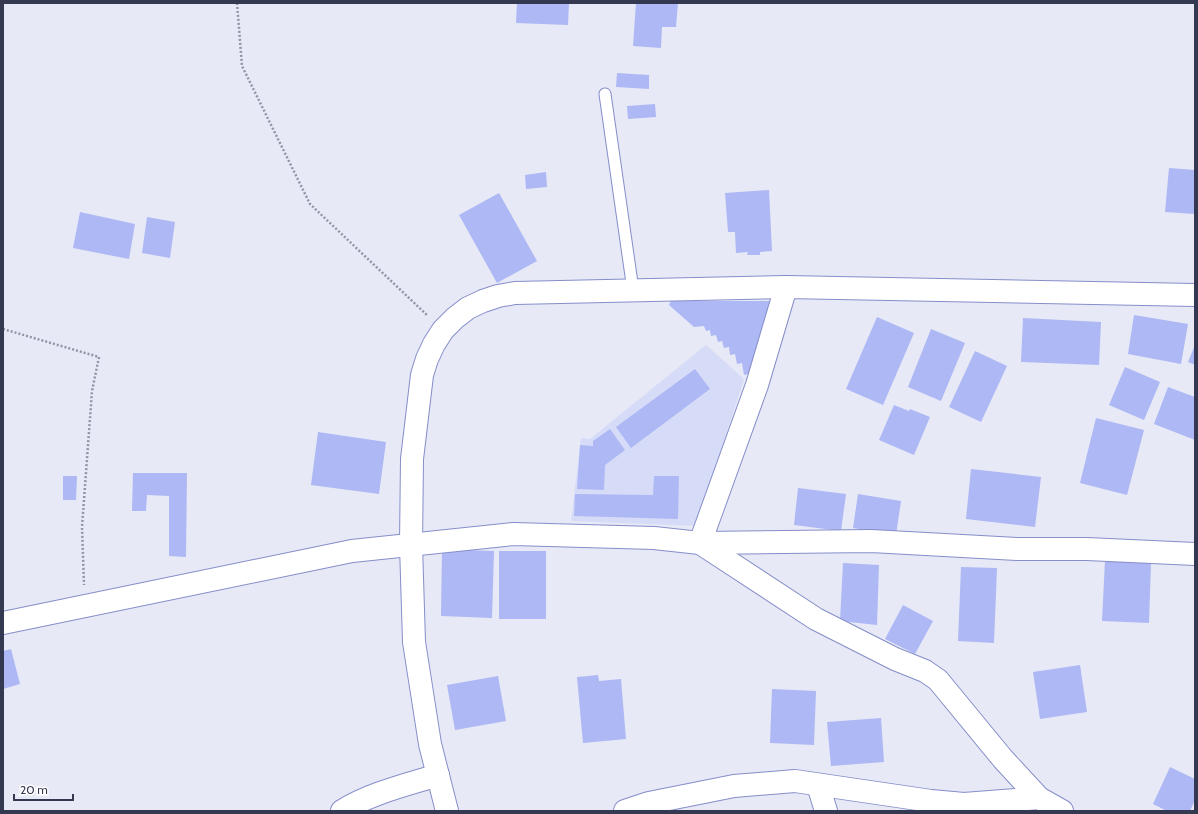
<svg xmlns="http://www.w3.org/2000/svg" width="1198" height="814" font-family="Cabin,sans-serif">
<rect width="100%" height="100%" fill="#e7e9f6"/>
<!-- built -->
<path fill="#d6dcf8" d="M706 345 744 379 697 526 571 521 581 438 590 439Z"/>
<!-- building -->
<g fill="#adb8f4">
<path d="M517 3H569L568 25 516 23Z"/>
<path d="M636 3H678L676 27H662L661 48 633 46Z"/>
<path d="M617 73 649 75V89L616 87Z"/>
<path d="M655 104 656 117 628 119 627 106Z"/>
<path d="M1169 168 1195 170V214L1165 212Z"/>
<path d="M546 172 547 187 526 189 525 175Z"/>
<path d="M769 190 772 251 760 252V255H747L748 252 736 253 735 232H728L725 193Z"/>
<path d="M499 193 537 261 497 283 459 215Z"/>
<path d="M80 212 135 224 129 259 73 248Z"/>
<path d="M147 217 175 222 170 258 142 253Z"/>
<path d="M671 301H772L757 372 744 375 742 363 737 364 735 354 730 355 729 347 724 348 722 341 718 342 716 335 711 336 710 330 706 331 704 326 694 327 669 305Z"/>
<path d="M1134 315 1188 324 1181 364 1128 354Z"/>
<path d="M877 317 914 333 883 405 846 389Z"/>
<path d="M1023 318 1101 322 1099 365 1021 362Z"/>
<path d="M931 329 965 343 941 401 908 387Z"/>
<path d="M1195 345V365L1188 362Z"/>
<path d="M975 351 1007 366 981 422 949 407Z"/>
<path d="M1125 367 1160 382 1144 420 1109 405Z"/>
<path d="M695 369 710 389 631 448 616 427Z"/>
<path d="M1168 387 1195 397V440L1154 424Z"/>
<path d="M894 405 909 411 910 409 930 417 914 455 879 440Z"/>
<path d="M1096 418 1144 430 1127 495 1080 483Z"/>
<path d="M610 429 625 450 605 465 604 490 577 489 580 445 593 446V441Z"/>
<path d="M318 432 386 442 379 494 311 485Z"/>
<path d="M971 469 1041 477 1035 527 966 519Z"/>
<path d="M133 473H187L186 557 169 556V496L147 495 146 511H132Z"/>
<path d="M63 476H77L76 500H63Z"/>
<path d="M654 476H679L678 519 574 516 575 494 653 495Z"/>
<path d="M798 488 846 494 841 531 794 525Z"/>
<path d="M858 494 901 501 896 535 853 528Z"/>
<path d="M442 549 494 551 492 618 441 616Z"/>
<rect x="499" y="551" width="47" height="68"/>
<path d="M1105 560 1151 563 1149 623 1102 621Z"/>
<path d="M843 563 879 565 877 625 840 621Z"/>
<path d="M961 567 997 568 994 643 958 641Z"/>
<path d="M903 605 933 621 915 654 885 639Z"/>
<path d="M11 649 20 684 3 689V651Z"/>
<path d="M1080 665 1087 712 1040 719 1033 672Z"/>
<path d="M598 675 599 681 621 679 626 739 583 743 577 677Z"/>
<path d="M498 676 506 721 455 730 447 685Z"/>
<path d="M772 689 816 691 814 745 770 743Z"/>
<path d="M881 718 884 762 831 766 827 722Z"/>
<path d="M1170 767 1195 779V800L1190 811H1167L1153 804Z"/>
</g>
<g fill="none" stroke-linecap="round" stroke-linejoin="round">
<!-- lane casing -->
<g stroke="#858ec9" stroke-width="13">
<path id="lane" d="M605 94 633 290"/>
</g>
<!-- street casing -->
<g stroke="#858ec9" stroke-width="24">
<g id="street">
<path d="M786 287 757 385 700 543 871 541 1017 549H1087L1195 554"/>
<path d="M3 623 352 551 513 534 654 538 700 543 816 619 895 659 925 671 938 680 1003 759 1039 798 1062 811"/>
<path d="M818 785 826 811"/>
<path d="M342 811C371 793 406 785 438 775"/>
<path d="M447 811 430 744 414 642 411 545 412 459 422 375 427 359 434 344 443 330 455 318 468 308 483 301 498 296 515 293 786 287 1195 295"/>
<path d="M625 811 649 803 734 786 795 781 931 801 964 804 1039 798"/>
</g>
</g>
<!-- path -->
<g stroke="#9194a7" stroke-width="2.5" stroke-dasharray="2 2" stroke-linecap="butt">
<path d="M237 3 242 66 310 204 428 316"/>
<path d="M3 329 99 357 92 391 82 527 84 585"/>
</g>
<!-- lane -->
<use href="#lane" stroke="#fff" stroke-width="11"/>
<!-- street -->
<use href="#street" stroke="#fff" stroke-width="22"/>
</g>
<!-- border -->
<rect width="1198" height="814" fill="none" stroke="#343851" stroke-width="8"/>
<!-- scale -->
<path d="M14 794v6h59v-6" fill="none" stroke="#343851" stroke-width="2"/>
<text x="20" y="794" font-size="12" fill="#343851" stroke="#ffffff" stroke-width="3" paint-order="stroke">20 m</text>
</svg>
